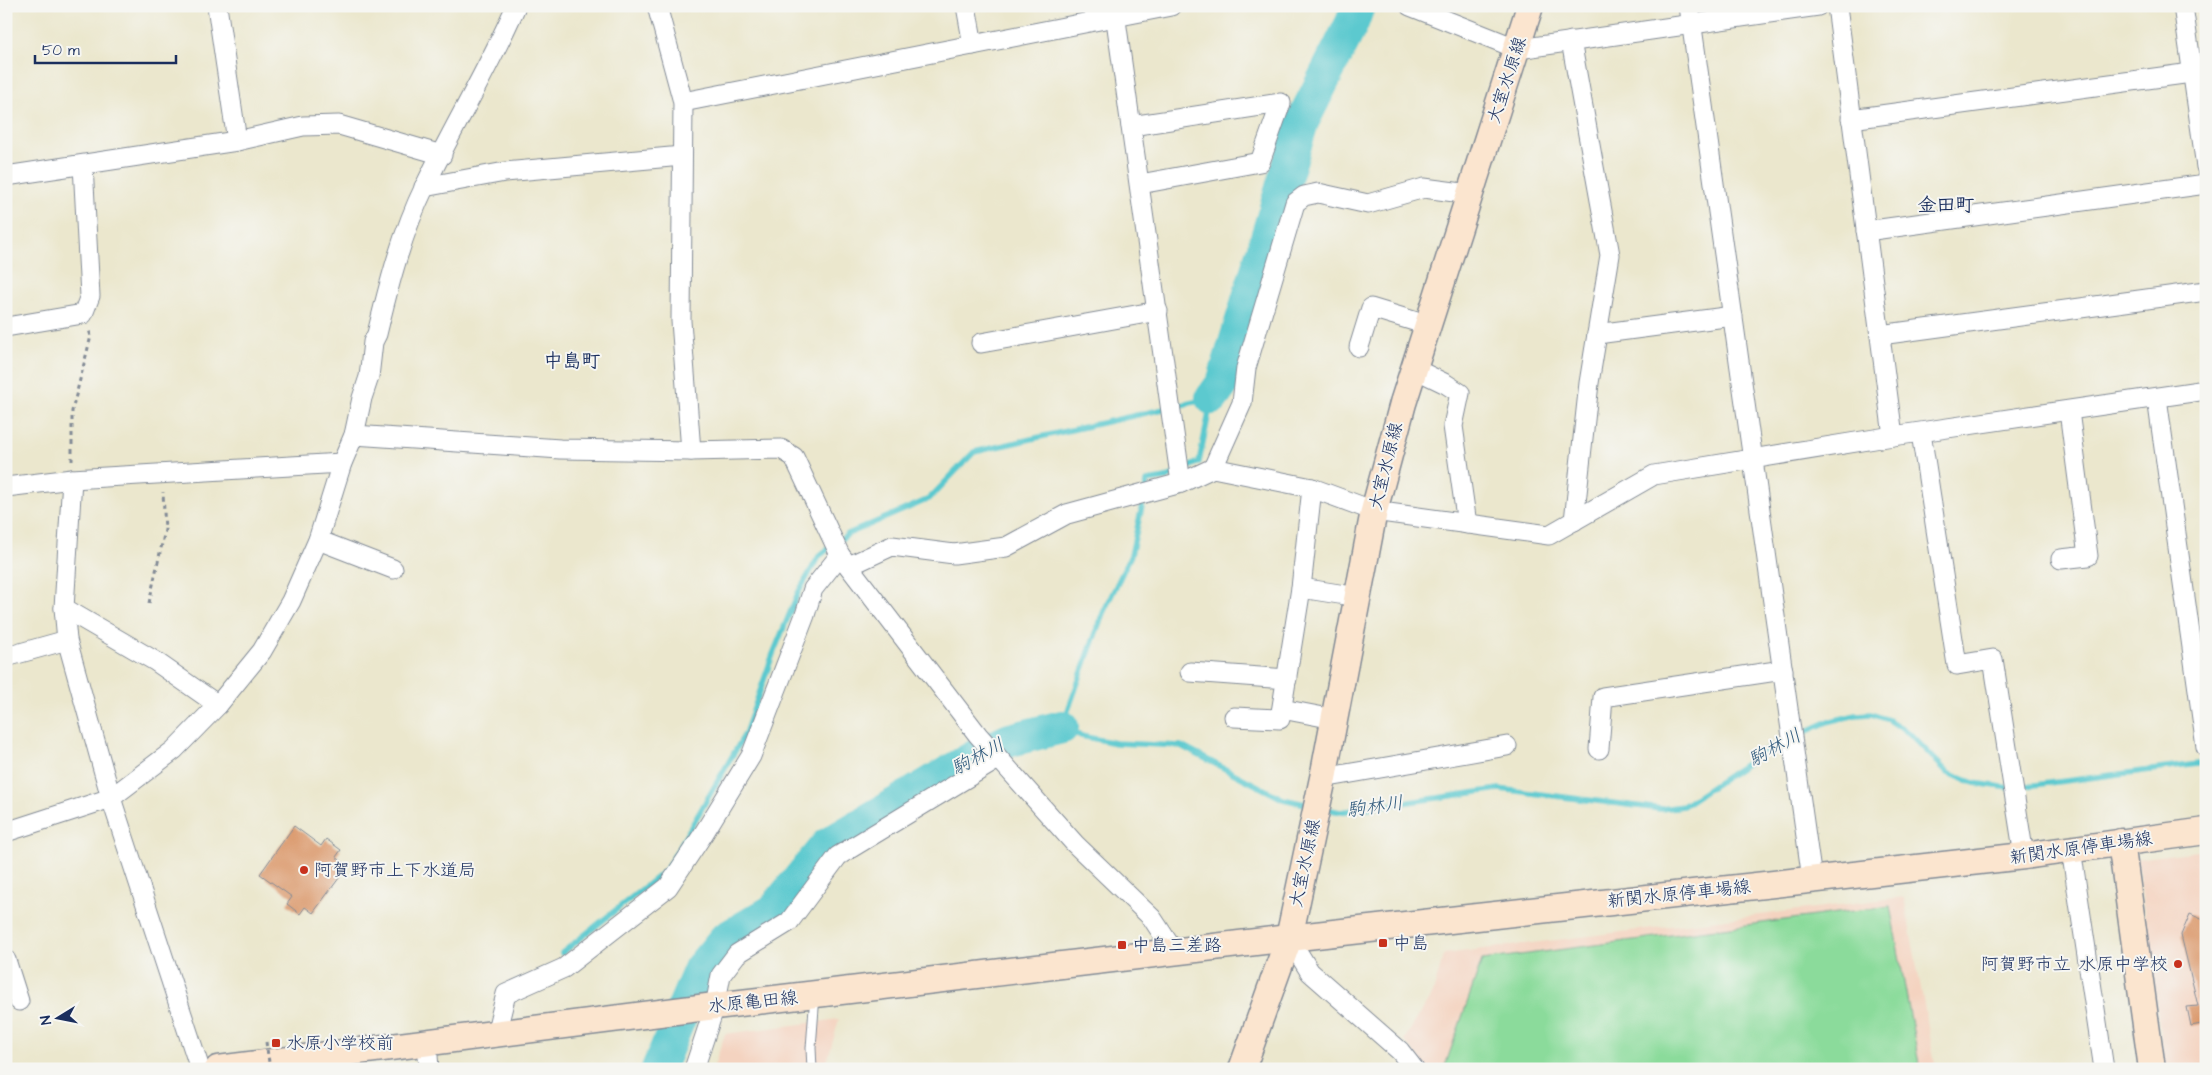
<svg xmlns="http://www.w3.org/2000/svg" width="2212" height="1075" font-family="'Architects Daughter','Klee One',sans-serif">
<rect width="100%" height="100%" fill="#f6f6f2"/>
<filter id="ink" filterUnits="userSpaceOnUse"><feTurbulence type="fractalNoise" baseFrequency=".02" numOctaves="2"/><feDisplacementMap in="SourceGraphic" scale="10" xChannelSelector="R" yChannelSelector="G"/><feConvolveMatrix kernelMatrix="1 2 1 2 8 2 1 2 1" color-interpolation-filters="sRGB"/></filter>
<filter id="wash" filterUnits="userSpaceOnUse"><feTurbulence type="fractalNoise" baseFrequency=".0096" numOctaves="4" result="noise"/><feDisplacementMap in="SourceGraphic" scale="20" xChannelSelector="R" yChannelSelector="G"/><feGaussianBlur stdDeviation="1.12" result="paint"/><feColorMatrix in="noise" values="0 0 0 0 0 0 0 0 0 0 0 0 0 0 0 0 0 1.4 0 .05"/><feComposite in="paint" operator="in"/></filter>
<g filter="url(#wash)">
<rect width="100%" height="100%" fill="#ebe7cd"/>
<!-- built -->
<g fill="#f4d3c0">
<path d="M2206 850V1069H2165L2137 859Z"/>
<path d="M1904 897 1936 1069H1428L1404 1040 1433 993 1444 954Z"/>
<path d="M839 1019 825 1069H713L725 1034Z"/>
</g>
<!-- green -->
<path fill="#8bdb9b" stroke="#53857c" d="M1890 906 1920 1069H1444L1482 960Z"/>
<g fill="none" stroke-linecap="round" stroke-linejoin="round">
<!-- stream -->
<g stroke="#5cc9cf" stroke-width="5.5">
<path d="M1144 498 1131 555 1103 613 1062 727 1081 736 1116 743 1181 746 1283 799 1310 805"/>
<path d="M1323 808 1340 812 1499 789 1661 809 1683 806 1770 748 1827 722 1856 715 1871 714 1889 720 1910 734 1948 773 1974 783 2010 788 2206 763"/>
<path d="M562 953 666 870 745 734 773 654 798 593 819 556 848 534 929 499 974 452 1212 398 1199 462 1166 478 1147 481 1146 489"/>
</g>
<!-- river -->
<g stroke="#5cc9cf" stroke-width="34">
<path d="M1212 398 1223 383 1302 122 1352 23 1358 6"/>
<path d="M658 1069 700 969 725 939 773 911 827 845 976 756 1010 740 1062 727"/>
</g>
</g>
<g id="blocks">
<!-- building -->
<g fill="#d99363">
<path d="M294 826 321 846 326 839 341 850 336 857 348 866 313 913 305 907 300 914 287 904 292 897 260 874Z"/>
<path d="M2190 914 2206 921V1023L2191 1026 2187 1007 2198 1006 2181 935Z"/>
</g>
</g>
</g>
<g filter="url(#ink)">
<use href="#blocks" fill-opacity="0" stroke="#838b96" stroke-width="1"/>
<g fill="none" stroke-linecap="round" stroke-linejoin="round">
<!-- lane casing -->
<g stroke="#838b96" stroke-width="11">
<path id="lane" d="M812 1069 811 1048 815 995"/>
</g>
<!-- street casing -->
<g stroke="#838b96" stroke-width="21">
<g id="street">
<path d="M217 6 237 141"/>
<path d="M657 6 683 102 681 321 691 451"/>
<path d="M966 6 973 45"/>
<path d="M1114 6 1181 483"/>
<path d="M1410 6 1518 49 1818 6"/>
<path d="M1689 6 1812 879"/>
<path d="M1837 6 1893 436"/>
<path d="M2183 6 2206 167"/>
<path d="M1571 41 1610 255 1589 383 1574 521"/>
<path d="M683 102 1171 6"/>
<path d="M1851 119 2206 71"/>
<path d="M1131 126 1281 103 1260 162 1140 184"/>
<path d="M6 176 237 141 303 126 339 125 442 155"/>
<path d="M424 187 505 172 682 156"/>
<path d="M1866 231 2206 184"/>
<path d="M6 327 83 314 90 296 83 165"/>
<path d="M1597 334 1733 316"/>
<path d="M1880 335 2206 291"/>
<path d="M981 343 1158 311"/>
<path d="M1359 347 1371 308 1427 325"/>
<path d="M1413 368 1446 384 1460 393 1453 426 1467 524"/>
<path d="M2157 398 2206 747"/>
<path d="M1921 433 1957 665 1993 659 2024 856"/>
<path d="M354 435 560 449 691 451 781 449 794 457 840 555 978 735 1075 844 1152 918 1175 953"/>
<path d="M1213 468 1242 403 1246 368 1295 203 1304 196 1318 193 1368 204 1424 188 1470 194"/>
<path d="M72 479 64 608 67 640 111 798 200 1069"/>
<path d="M6 487 72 479 342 463"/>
<path d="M318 540 393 569"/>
<path d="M2061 559 2088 556 2069 411"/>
<path d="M849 566 892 546 954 554 1006 547 1067 514 1181 483 1213 468 1312 488 1374 511 1549 535 1654 475 1893 436 2206 390"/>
<path d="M1301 588 1358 597"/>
<path d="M64 608 155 661 218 705"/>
<path d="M6 657 67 640"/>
<path d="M1190 672 1287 679"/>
<path d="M1282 709 1334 719"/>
<path d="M1234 717 1280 719 1301 588 1312 488"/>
<path d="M1599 749 1603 697 1783 670"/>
<path d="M1323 778 1507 746"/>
<path d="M6 832 111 798 174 750 218 705 262 651 291 601 318 540 342 463 354 435 362 398 369 377 373 342 377 334C389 284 402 233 425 186 454 125 489 68 516 6"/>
<path d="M2071 849 2104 1069"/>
<path d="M1289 938 1310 972 1400 1051 1414 1069"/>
<path d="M6 960 19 1001"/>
<path d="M496 1034 506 994 564 968 668 887 702 836 751 756 805 615 813 589 840 555"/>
<path d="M427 1042 429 1069"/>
<path d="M694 1069 715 1006 721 975 737 954 789 922 838 856 998 759"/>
</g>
</g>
<!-- secondary casing -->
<g stroke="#838b96" stroke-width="29">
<g id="secondary">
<path d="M2121 842 2152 1069"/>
<path d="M218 1069 715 1006 1289 938 2024 856 2206 831"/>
<path d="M1242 1069 1289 938 1323 778 1374 511 1403 403 1530 6"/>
</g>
</g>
<!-- path -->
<g stroke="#838b96" stroke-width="3" stroke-dasharray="4 4" stroke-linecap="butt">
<path d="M72 461V411L91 336 89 330"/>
<path d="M149 603 165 530 163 492"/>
</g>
<!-- lane -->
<use href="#lane" stroke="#fff" stroke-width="9"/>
<!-- street -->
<use href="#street" stroke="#fff" stroke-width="19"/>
<!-- secondary -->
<use href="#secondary" stroke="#fbe5cf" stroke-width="26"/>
<!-- path-bridge -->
<path stroke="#838b96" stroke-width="3" stroke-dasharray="4 4" stroke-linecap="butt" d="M266 1042 270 1069"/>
</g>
</g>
<!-- markers -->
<g fill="#c8321e" stroke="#f6f6f2" stroke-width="2">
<circle cx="304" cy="870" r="5"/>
<rect x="1378" y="938" width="10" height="10" rx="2.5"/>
<rect x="1117" y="940" width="10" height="10" rx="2.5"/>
<circle cx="2178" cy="964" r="5"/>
<rect x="271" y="1038" width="10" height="10" rx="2.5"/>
</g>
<g text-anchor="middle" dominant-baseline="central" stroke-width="4" stroke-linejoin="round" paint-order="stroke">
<!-- street labels -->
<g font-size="18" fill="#1b2f5e" stroke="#f6f6f2">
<text transform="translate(1507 80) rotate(-72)">大室水原線</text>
<text transform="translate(1386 466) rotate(-76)">大室水原線</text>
<text transform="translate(2081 848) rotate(-8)">新関水原停車場線</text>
<text transform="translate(1305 863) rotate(-78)">大室水原線</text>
<text transform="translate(1679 894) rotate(-6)">新関水原停車場線</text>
<text transform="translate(753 1002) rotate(-6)">水原亀田線</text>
</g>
<!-- poi labels -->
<g font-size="18" fill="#1b2f5e" stroke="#f6f6f2" text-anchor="start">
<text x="314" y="870">阿賀野市上下水道局</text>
<text x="1393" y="943">中島</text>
<text x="1132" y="945">中島三差路</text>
<text x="2168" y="964" text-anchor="end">阿賀野市立 水原中学校</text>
<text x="286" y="1043">水原小学校前</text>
</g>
<!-- neighbourhood labels -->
<g font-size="19" font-weight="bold" fill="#1b2f5e" stroke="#f6f6f2">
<text x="1946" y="205">金田町</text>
<text x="572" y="361">中島町</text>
</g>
<!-- water labels -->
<g font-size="19" font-style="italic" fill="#2b567a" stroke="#f6f6f2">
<text transform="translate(1775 748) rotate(-29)">駒林川</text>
<text transform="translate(978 757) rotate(-28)">駒林川</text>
<text transform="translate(1375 807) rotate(-8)">駒林川</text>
</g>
</g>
<!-- margin -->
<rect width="2212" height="1075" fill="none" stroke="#f6f6f2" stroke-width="25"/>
<!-- north arrow -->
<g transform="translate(58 1018) rotate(260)" stroke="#f6f6f2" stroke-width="4" paint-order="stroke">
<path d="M0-4L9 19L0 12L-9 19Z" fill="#1b2f5e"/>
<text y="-8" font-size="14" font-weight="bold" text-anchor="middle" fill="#1b2f5e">N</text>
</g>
<!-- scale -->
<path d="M35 55v8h141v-8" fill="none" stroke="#1b2f5e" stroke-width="2.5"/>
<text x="42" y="55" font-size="15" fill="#1b2f5e" stroke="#f6f6f2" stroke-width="4" paint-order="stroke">50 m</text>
</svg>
